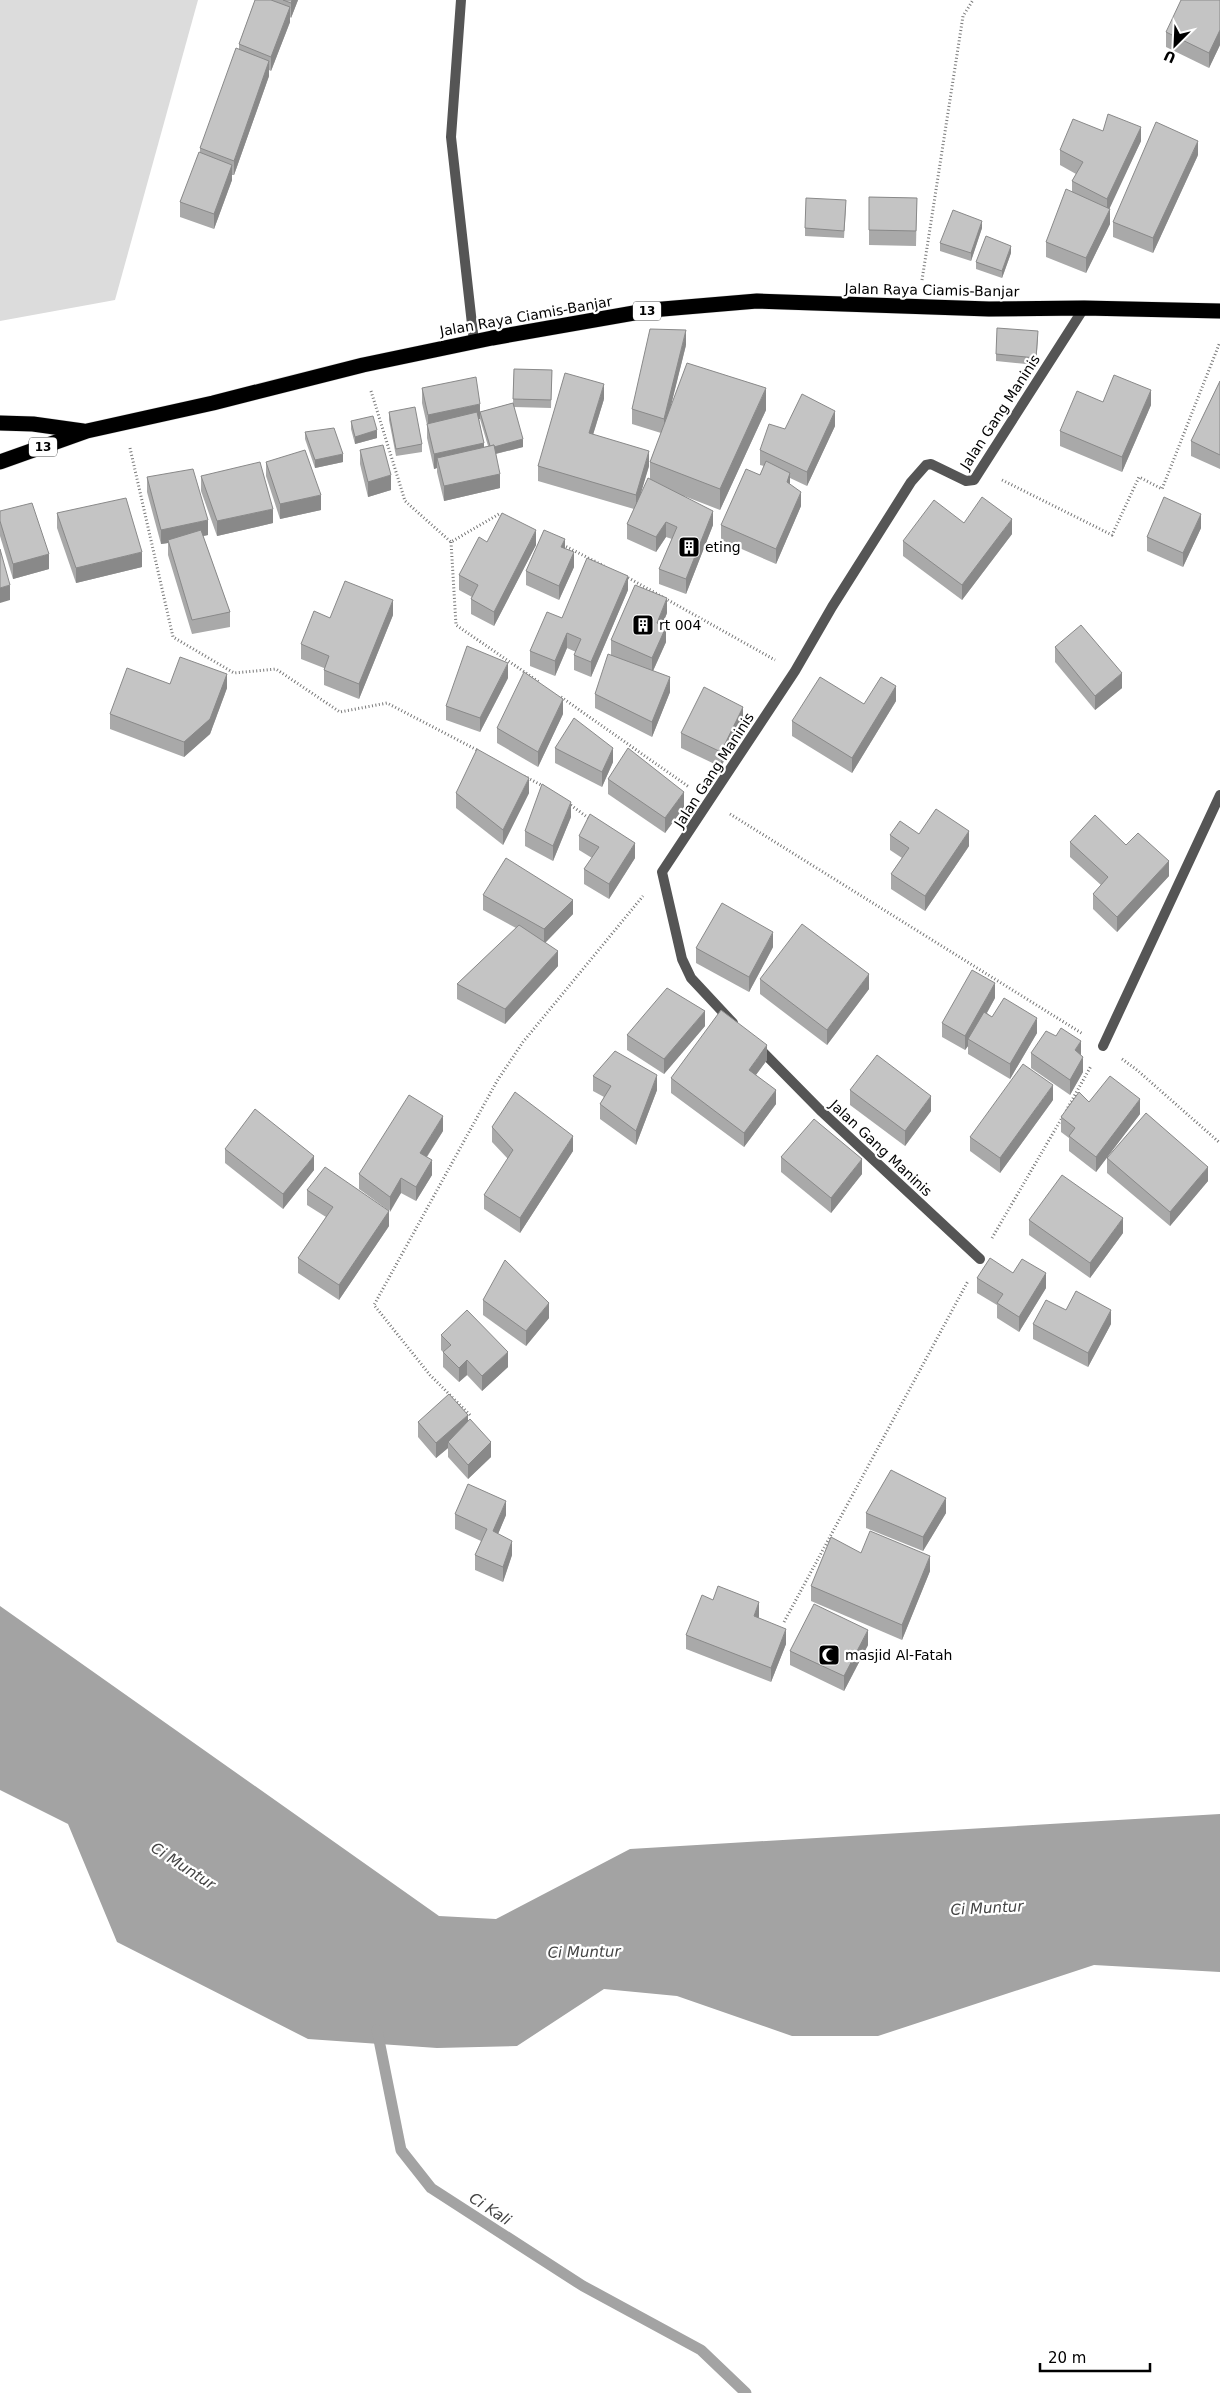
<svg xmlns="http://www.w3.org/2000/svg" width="1220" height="2393" font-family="'DejaVu Sans',sans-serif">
<rect width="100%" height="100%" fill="#fff"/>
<!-- green -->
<path fill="#dcdcdc" d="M0 0H198L115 300 0 321Z"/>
<!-- water -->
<path fill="#a3a3a3" d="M0 1606 439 1916 496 1919 630 1849 1220 1814V1972L1094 1965 878 2036H792L677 1996 604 1989 517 2046 437 2048 308 2039 117 1942 68 1824 0 1790Z"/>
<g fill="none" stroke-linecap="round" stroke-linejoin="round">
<!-- stream -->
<path stroke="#a3a3a3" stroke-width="11" d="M377 2030 401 2150 431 2188 583 2286 701 2350 746 2393"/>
<!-- highway casing -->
<g stroke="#dbdbdb" stroke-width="16">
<g id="highway">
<path d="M0 423 33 424 83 431"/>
<path d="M0 462 87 431 213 403 363 365 492 338 651 310 757 301 989 309 1084 308 1220 311"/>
</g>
</g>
<!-- path -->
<g stroke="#777" stroke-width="3" stroke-dasharray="1 2.5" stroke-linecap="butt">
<path d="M922 280 963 16 973 0"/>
<path d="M371 391 405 501 451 542 499 514 503 516"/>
<path d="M130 448 173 637 234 673 276 669 340 712 387 703 479 751"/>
<path d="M1002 480 1112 535 1139 477 1162 489 1220 342"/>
<path d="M451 542 456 625 539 682"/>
<path d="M563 545 604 566"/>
<path d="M625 576 775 660"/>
<path d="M561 697 689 787"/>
<path d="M524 776 545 787"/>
<path d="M568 803 591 820"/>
<path d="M730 814 1083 1034"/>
<path d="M1122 1059 1137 1070 1220 1143"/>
<path d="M1066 1111 1091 1066"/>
<path d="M992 1238 1063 1116"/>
<path d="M470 1415 430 1375 374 1305 497 1081 523 1042 643 896"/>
<path d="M784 1622 968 1281"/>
</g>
<!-- lane -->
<path stroke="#555" stroke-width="10" d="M461 0 451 137 474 342"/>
<!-- street -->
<g stroke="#555" stroke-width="10">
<path d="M733 1023 691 978 682 959 662 872 795 671 832 607 911 482 926 465 931 464 966 481 974 480 1084 308"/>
<path d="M1103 1046 1220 795"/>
<path d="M758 1047 820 1110 980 1259"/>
</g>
<!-- highway -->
<use href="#highway" stroke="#000" stroke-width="15"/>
</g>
<!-- wall -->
<g fill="#a9a9a9">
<path d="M255 0H298L291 18 290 17V22L271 71 269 70V76L234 175H232V180L214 229 180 217V202L200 153V148L239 49V44Z"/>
<path d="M1220 0V45L1209 68 1166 47V32Z"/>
<path d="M1103 131 1141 141 1109 208 1110 224 1086 273 1046 257V242L1072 192V181L1076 174 1060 165V150Z"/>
<path d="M1198 155 1153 253 1113 237V222Z"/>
<path d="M869 197 917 198 916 246 869 245Z"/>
<path d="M846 208 844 238 805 236V228Z"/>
<path d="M982 228 971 261 940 251V243Z"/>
<path d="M1011 253 1002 278 976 269V262Z"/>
<path d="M1038 339 1036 365 996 361V354Z"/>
<path d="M686 345 670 408 766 410 720 510 684 496 713 525 686 594 659 584V569L672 539 666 537 656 552 627 539V524L634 509 538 481V466L604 399 593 434 649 466 639 497 650 479V462L661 433 632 424V409Z"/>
<path d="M514 369 552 370 551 408 514 407 523 447 496 454 500 488 444 501 437 472V468L434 469 427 438V425L422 403V388L480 419H479L484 447 488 446 480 419V412L513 403Z"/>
<path d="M1220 381V469L1191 456V441Z"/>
<path d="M1103 402 1151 405 1122 472 1060 446V431Z"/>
<path d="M389 412 422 444V452L396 456 389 420Z"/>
<path d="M351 421 377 438 355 444 351 429Z"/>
<path d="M835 426 807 486 790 478V484L801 506 776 564 721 540V525L760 475 764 466 760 465V450L785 429Z"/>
<path d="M305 432 343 462 315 468 305 439Z"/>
<path d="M360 450 391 490 368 497 360 464Z"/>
<path d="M266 462 321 510 280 519 266 476Z"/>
<path d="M201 476 273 523 217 536 201 491Z"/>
<path d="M147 477 208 535 203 536 230 612V627L192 634 168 555V543L161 544 147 492Z"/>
<path d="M0 511 49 569 13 579 0 536Z"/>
<path d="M57 513 142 567 76 583 57 528Z"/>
<path d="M964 523 1012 534 962 600 903 556V541Z"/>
<path d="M1201 528 1183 567 1147 551V537Z"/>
<path d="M487 542 536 545 494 626 471 614V599L472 597 459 590V575Z"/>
<path d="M565 548 574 567 559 600 526 585V571Z"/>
<path d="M628 590 591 677 574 670V655L576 652 567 648 555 676 530 666V651L562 618Z"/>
<path d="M667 613 662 625 666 642 653 671 670 692 652 737 595 708V694L611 655V640Z"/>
<path d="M393 615 359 699 324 685V668L301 659V644L330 618Z"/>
<path d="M1055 647 1122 688 1095 710 1055 662Z"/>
<path d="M508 678 480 732 446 720V706Z"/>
<path d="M170 684 227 688 210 734 184 757 110 729V714Z"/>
<path d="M896 701 852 773 792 736V721L864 704Z"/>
<path d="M563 714 538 767 497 743V728Z"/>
<path d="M743 721 721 767 681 748V733Z"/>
<path d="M555 748 613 762 602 787 555 763Z"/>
<path d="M608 779 684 807 665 833 608 794Z"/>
<path d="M456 793H529L503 845 456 808Z"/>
<path d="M571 817 553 861 525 846V831Z"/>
<path d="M919 834 969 846 925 911 891 889V874L902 858 890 850V835Z"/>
<path d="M579 836 635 858 609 899 584 884V869L592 858 579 850Z"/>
<path d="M1070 842 1126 845 1169 876 1117 932 1093 909V894L1101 885 1070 857Z"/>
<path d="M483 895 573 914 545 943 558 966 505 1024 457 999V984L516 928 483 910Z"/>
<path d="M773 947 749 992 696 963V948Z"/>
<path d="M760 979 869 989 827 1045 760 994Z"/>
<path d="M995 998 987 1013 992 1017 1037 1033 1010 1079 968 1054V1046L965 1050 942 1037V1023Z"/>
<path d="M705 1026 664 1074 627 1050V1035Z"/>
<path d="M1031 1053 1081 1055 1083 1072 1070 1095 1031 1068Z"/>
<path d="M767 1060 756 1075 776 1104 744 1147 671 1093V1078Z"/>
<path d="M593 1076 657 1090 636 1145 600 1119V1104L604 1097 593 1091Z"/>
<path d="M850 1090 931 1111 905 1146 850 1105Z"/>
<path d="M1053 1100 1000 1173 970 1151V1137Z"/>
<path d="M1089 1102 1140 1114 1096 1172 1069 1151V1138L1061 1132V1117Z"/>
<path d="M492 1127 573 1151 520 1233 484 1209V1195L508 1159 492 1142Z"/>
<path d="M443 1131 427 1157 432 1175 416 1201 401 1193 389 1211V1226L339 1300 298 1273V1258L326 1217 307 1205V1190L388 1210 359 1189V1174Z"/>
<path d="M225 1149 314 1170 283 1209 225 1163Z"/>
<path d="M781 1157 862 1174 831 1213 781 1172Z"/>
<path d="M1107 1158 1208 1181 1170 1226 1107 1173Z"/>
<path d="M1029 1220 1123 1233 1090 1278 1029 1235Z"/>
<path d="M1013 1273 1046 1288 1019 1332 997 1318V1305L977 1293V1278Z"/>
<path d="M483 1300 549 1318 526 1346 483 1315Z"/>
<path d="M1066 1310 1111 1324 1088 1367 1033 1339V1324Z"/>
<path d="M441 1335 508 1367 482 1391 467 1375 459 1382 443 1367V1352L441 1350Z"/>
<path d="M418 1422H468L491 1457 468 1479 448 1457V1448L436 1458 418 1437Z"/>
<path d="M866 1513H946L923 1551 866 1528Z"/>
<path d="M455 1514 506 1515 498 1534 512 1555 503 1582 475 1570V1555L481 1541 455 1529Z"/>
<path d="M861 1553 930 1571 902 1640 811 1601V1586Z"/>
<path d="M759 1617V1618L786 1644 771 1682 686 1649V1635Z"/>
<path d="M868 1645 844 1691 790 1665V1651Z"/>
</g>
<!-- shaded-wall -->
<g fill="#898989">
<path d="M292 0H298L291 18V3Z"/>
<path d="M290 7V22L271 71V57Z"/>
<path d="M1220 30V45L1209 68V53Z"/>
<path d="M269 61V76L234 175V161Z"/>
<path d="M1141 127V141L1107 214V199Z"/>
<path d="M1198 141V155L1153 253V238Z"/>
<path d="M232 165V180L214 229V214Z"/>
<path d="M1110 209V224L1086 273V258Z"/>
<path d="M982 221V228L971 261V253Z"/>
<path d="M1011 246V253L1002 278V271Z"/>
<path d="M686 330V345L664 434V419Z"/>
<path d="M604 384V399L589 448V433Z"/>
<path d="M766 388V410L720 510V489Z"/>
<path d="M1151 390V405L1122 472V457Z"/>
<path d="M480 404V419L428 430V415Z"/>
<path d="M835 411V426L807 486V472Z"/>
<path d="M377 430V438L355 444V437Z"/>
<path d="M523 439V447L490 455V448Z"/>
<path d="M484 443V458H437V468L434 469V454Z"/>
<path d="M649 451V466L636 510V495Z"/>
<path d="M343 454V462L315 468V460Z"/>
<path d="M790 473V488L787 482Z"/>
<path d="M500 474V488L444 501V486Z"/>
<path d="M391 475V490L368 497V482Z"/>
<path d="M801 492V506L776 564V549Z"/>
<path d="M321 495V510L280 519V504Z"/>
<path d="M273 509V523L217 536V521Z"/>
<path d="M713 511V525L686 594V579Z"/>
<path d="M1201 514V528L1183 567V553Z"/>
<path d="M1012 519V534L962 600V585Z"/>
<path d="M208 520V535L169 543 168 540V543L161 544V530Z"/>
<path d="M666 522V537L656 552V537Z"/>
<path d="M536 530V545L494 626V612Z"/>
<path d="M565 539V554L561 547Z"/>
<path d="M142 552V567L76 583V568Z"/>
<path d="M574 552V567L559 600V586Z"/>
<path d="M49 554V569L13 579V564Z"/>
<path d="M628 576V590L591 677V662Z"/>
<path d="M10 585V600L0 603V588Z"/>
<path d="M667 598V613L657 638V623Z"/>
<path d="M393 600V615L359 699V684Z"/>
<path d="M666 627V642L652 673V658Z"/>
<path d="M567 633V648L555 676V661Z"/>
<path d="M508 663V678L480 732V718Z"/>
<path d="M1122 673V688L1095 710V696Z"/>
<path d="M227 674V688L210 734 184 757V742Z"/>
<path d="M670 677V692L652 737V722Z"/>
<path d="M896 686V701L852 773V758Z"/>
<path d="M563 699V714L538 767V752Z"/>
<path d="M743 707V721L721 767V752Z"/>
<path d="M613 748V762L602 787V772Z"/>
<path d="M529 778V793L503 845V830Z"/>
<path d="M684 792V807L665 833V818Z"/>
<path d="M571 802V817L553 861V846Z"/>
<path d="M969 831V846L925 911V896Z"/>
<path d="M635 843V858L609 899V884Z"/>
<path d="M1169 861V876L1117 932V917Z"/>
<path d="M573 900V914L544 944V929Z"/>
<path d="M773 932V947L749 992V977Z"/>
<path d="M558 951V966L505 1024V1009Z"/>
<path d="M869 974V989L827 1045V1030Z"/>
<path d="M995 983V998L971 1041 968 1039V1046L965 1050V1036Z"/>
<path d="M705 1011V1026L664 1074V1059Z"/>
<path d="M1037 1018V1033L1010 1079V1064Z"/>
<path d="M1081 1041V1056L1075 1050Z"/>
<path d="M767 1045V1060L749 1084V1070Z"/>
<path d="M1083 1057V1072L1070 1095V1080Z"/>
<path d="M657 1075V1090L636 1145V1131Z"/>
<path d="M1053 1085V1100L1000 1173V1158Z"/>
<path d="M776 1090V1104L744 1147V1133Z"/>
<path d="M931 1096V1111L905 1146V1131Z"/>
<path d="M1140 1099V1114L1096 1172V1157Z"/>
<path d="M443 1116V1131L420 1167V1153Z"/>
<path d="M573 1136V1151L520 1233V1218Z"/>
<path d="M314 1156V1170L283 1209V1194Z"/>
<path d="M862 1159V1174L831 1213V1198Z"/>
<path d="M432 1160V1175L416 1201V1187Z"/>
<path d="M1208 1167V1181L1170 1226V1212Z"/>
<path d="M401 1178V1193L390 1212V1197Z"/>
<path d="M389 1211V1226L339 1300V1285Z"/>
<path d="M1123 1218V1233L1090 1278V1263Z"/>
<path d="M1046 1273V1288L1019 1332V1317Z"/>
<path d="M549 1303V1318L526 1346V1331Z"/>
<path d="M1111 1310V1324L1088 1367V1353Z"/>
<path d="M508 1352V1367L482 1391V1376Z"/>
<path d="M467 1360V1375L459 1382V1368Z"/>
<path d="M468 1415V1430L448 1442V1448L436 1458V1443Z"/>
<path d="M491 1442V1457L468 1479V1465Z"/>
<path d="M946 1498V1513L923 1551V1537Z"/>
<path d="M506 1501V1515L493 1546V1531Z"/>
<path d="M512 1541V1555L503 1582V1567Z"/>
<path d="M930 1556V1571L902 1640V1625Z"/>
<path d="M759 1602V1617L754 1631V1616Z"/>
<path d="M786 1629V1644L771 1682V1668Z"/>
<path d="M868 1630V1645L844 1691V1676Z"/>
</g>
<!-- building -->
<g fill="#c4c4c4" stroke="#898989">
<path d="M255 0H271L290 7 271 57 239 44Z"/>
<path d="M283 0H292L291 3Z"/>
<path d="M1181 0H1220V30L1209 53 1166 32Z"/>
<path d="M236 48 269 61 234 161 200 148Z"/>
<path d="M1108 114 1141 127 1107 199 1072 181 1083 162 1060 150 1073 119 1103 131Z"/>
<path d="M1156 122 1198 141 1153 238 1113 222Z"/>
<path d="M199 152 232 165 214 214 180 202Z"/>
<path d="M1066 189 1110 209 1086 258 1046 242Z"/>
<path d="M869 197 917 198 916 231 869 230Z"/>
<path d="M806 198 846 200 844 231 805 228Z"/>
<path d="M953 210 982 221 971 253 940 243Z"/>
<path d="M986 236 1011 246 1002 271 976 262Z"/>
<path d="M997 328 1038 331 1036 358 996 354Z"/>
<path d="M650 329 686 330 664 419 632 409Z"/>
<path d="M687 363 766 388 720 489 650 462Z"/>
<path d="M514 369 552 370 551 400 513 399Z"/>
<path d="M565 373 604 384 589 433 649 451 636 495 538 466Z"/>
<path d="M1114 375 1151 390 1122 457 1060 431 1077 391 1103 402Z"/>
<path d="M476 377 480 404 428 415 422 388Z"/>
<path d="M1220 381V455L1191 441Z"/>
<path d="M802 394 835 411 807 472 760 450 769 424 785 429Z"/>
<path d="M513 403 523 439 494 447V445L490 446 480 412Z"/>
<path d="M415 407 422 444 396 449 389 412Z"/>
<path d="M477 412 484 443 434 454 427 424Z"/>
<path d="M373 416 377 430 355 437 351 421Z"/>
<path d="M334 428 343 454 315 460 305 432Z"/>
<path d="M383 445 391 475 368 482 360 450Z"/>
<path d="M494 445 500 474 444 486 437 458Z"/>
<path d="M305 450 321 495 280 504 266 462Z"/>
<path d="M766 461 790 473 787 482 801 492 776 549 721 525 746 469 760 475Z"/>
<path d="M260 462 273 509 217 521 201 476Z"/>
<path d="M193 469 208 520 161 530 147 477Z"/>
<path d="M648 478 713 511 686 579 659 569 677 527 666 522 656 537 627 524Z"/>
<path d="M982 497 1012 519 962 585 903 541 934 500 964 523Z"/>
<path d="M1164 497 1201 514 1183 553 1147 537Z"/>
<path d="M126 498 142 552 76 568 57 513Z"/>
<path d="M32 503 49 554 13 564 0 521V511Z"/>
<path d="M502 513 536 530 494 612 471 599 478 585 459 575 479 537 487 542Z"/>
<path d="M201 530 230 612 192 620 168 540Z"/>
<path d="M544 530 565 539 561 547 574 552 559 586 526 571Z"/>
<path d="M0 549 10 585 0 588Z"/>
<path d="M587 558 628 576 591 662 574 655 581 639 567 633 555 661 530 651 547 612 562 618Z"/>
<path d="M345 581 393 600 359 684 324 670 329 656 301 644 314 611 330 618Z"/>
<path d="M635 585 667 598 657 623 666 627 652 658 611 640Z"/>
<path d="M1081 625 1122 673 1095 696 1055 647Z"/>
<path d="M467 646 508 663 480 718 446 706Z"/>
<path d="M608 654 670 677 652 722 595 694Z"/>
<path d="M180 657 227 674 210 719 184 742 110 714 127 668 170 684Z"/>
<path d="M524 672 563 699 538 752 497 728Z"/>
<path d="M820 677 864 704 881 677 896 686 852 758 792 721Z"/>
<path d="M704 687 743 707 721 752 681 733Z"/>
<path d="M574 718 613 748 602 772 555 748Z"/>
<path d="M628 748 684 792 665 818 608 779Z"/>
<path d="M477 749 529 778 503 830 456 793Z"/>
<path d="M542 784 571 802 553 846 525 831Z"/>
<path d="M936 809 969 831 925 896 891 874 909 848 890 835 900 821 919 834Z"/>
<path d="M590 814 635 843 609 884 584 869 599 847 579 836Z"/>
<path d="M1095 815 1126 845 1138 833 1169 861 1117 917 1093 894 1108 877 1070 842Z"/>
<path d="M506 858 573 900 544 929 483 895Z"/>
<path d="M722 903 773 932 749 977 696 948Z"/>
<path d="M802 924 869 974 827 1030 760 979Z"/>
<path d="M519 925 558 951 505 1009 457 984Z"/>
<path d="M972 970 995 983 965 1036 942 1023Z"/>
<path d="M667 988 705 1011 664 1059 627 1035Z"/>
<path d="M1004 998 1037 1018 1010 1064 968 1039 984 1012 992 1017Z"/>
<path d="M721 1010 767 1045 749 1070 776 1090 744 1133 671 1078Z"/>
<path d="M1061 1028 1081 1041 1075 1050 1083 1057 1070 1080 1031 1053 1046 1031 1056 1036Z"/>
<path d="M615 1051 657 1075 636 1131 600 1104 611 1086 593 1076Z"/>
<path d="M877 1055 931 1096 905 1131 850 1090Z"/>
<path d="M1023 1064 1053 1085 1000 1158 970 1137Z"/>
<path d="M1110 1076 1140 1099 1096 1157 1069 1136 1075 1128 1061 1117 1079 1092 1089 1102Z"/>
<path d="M515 1092 573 1136 520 1218 484 1195 513 1150 492 1127Z"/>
<path d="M409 1095 443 1116 420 1153 432 1160 416 1187 401 1178 390 1197 359 1174Z"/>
<path d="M255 1109 314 1156 283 1194 225 1149Z"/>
<path d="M1146 1113 1208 1167 1170 1212 1107 1158Z"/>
<path d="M814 1119 862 1159 831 1198 781 1157Z"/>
<path d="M325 1167 389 1211 339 1285 298 1258 333 1207 307 1190Z"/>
<path d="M1062 1175 1123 1218 1090 1263 1029 1220Z"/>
<path d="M990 1258 1013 1273 1022 1259 1046 1273 1019 1317 997 1303 1003 1294 977 1278Z"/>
<path d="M505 1260 549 1303 526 1331 483 1300Z"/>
<path d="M1076 1291 1111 1310 1088 1353 1033 1324 1046 1300 1066 1310Z"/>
<path d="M467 1310 508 1352 482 1376 467 1360 459 1368 443 1352 451 1345 441 1335Z"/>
<path d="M449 1394 468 1415 436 1443 418 1422Z"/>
<path d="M470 1419 491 1442 468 1465 448 1442Z"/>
<path d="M891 1470 946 1498 923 1537 866 1513Z"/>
<path d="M468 1484 506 1501 493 1531 512 1541 503 1567 475 1555 487 1529 455 1514Z"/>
<path d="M870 1531 930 1556 902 1625 811 1586 831 1537 861 1553Z"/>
<path d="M718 1586 759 1602 754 1616 786 1629 771 1668 686 1635 702 1595 713 1600Z"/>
<path d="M814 1604 868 1630 844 1676 790 1651Z"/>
</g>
<!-- icons -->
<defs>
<g id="building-square" transform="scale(1.125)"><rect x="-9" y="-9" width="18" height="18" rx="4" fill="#000" stroke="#fff"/><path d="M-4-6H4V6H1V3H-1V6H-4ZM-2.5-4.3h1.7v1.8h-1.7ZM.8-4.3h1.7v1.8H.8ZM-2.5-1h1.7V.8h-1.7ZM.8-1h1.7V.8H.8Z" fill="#fff"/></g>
<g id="mosque-square" transform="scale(1.125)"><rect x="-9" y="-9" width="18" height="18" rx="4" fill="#000" stroke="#fff"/><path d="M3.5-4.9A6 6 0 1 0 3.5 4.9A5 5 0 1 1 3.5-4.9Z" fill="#fff"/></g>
</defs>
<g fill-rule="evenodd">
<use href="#building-square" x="689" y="547"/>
<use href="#building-square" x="643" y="625"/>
<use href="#mosque-square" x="829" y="1655"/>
</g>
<g text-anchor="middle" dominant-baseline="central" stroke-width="4.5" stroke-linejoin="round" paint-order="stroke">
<!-- shield labels -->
<g fill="#fff" stroke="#4c4c4c" stroke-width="1">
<rect x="633" y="301.5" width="28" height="19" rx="4"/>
<rect x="29" y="437.5" width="28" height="19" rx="4"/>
</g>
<g font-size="12" font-weight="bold" fill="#000">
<text x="647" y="311">13</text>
<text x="43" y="447">13</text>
</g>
<!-- street labels -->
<g font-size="14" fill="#000" stroke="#fff">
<text transform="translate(932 290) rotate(1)">Jalan Raya Ciamis-Banjar</text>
<text transform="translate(526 316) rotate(-10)">Jalan Raya Ciamis-Banjar</text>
<text transform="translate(1000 412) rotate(-57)">Jalan Gang Maninis</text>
<text transform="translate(714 770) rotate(-57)">Jalan Gang Maninis</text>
<text transform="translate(881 1148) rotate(43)">Jalan Gang Maninis</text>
</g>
<!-- poi labels -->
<g font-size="14" fill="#000" stroke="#fff" text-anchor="start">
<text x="705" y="547">eting</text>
<text x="659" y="625">rt 004</text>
<text x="845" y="1655">masjid Al-Fatah</text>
</g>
<!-- water labels -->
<g font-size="15" font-style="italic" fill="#444" stroke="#fff">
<text transform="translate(183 1866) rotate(33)">Ci Muntur</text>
<text transform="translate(987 1908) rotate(-3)">Ci Muntur</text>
<text transform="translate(584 1952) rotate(-1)">Ci Muntur</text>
<text transform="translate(490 2209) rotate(33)">Ci Kali</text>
</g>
</g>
<!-- north arrow -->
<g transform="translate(1175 45) rotate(204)" stroke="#ffffff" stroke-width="4" paint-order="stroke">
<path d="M0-4L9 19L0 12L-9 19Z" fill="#000000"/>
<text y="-8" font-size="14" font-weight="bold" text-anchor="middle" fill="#000000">U</text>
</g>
<!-- scale -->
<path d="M1040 2363v8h110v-8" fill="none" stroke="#000000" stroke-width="2.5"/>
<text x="1048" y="2363" font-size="15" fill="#000000" stroke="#ffffff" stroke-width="4" paint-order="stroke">20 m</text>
</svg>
